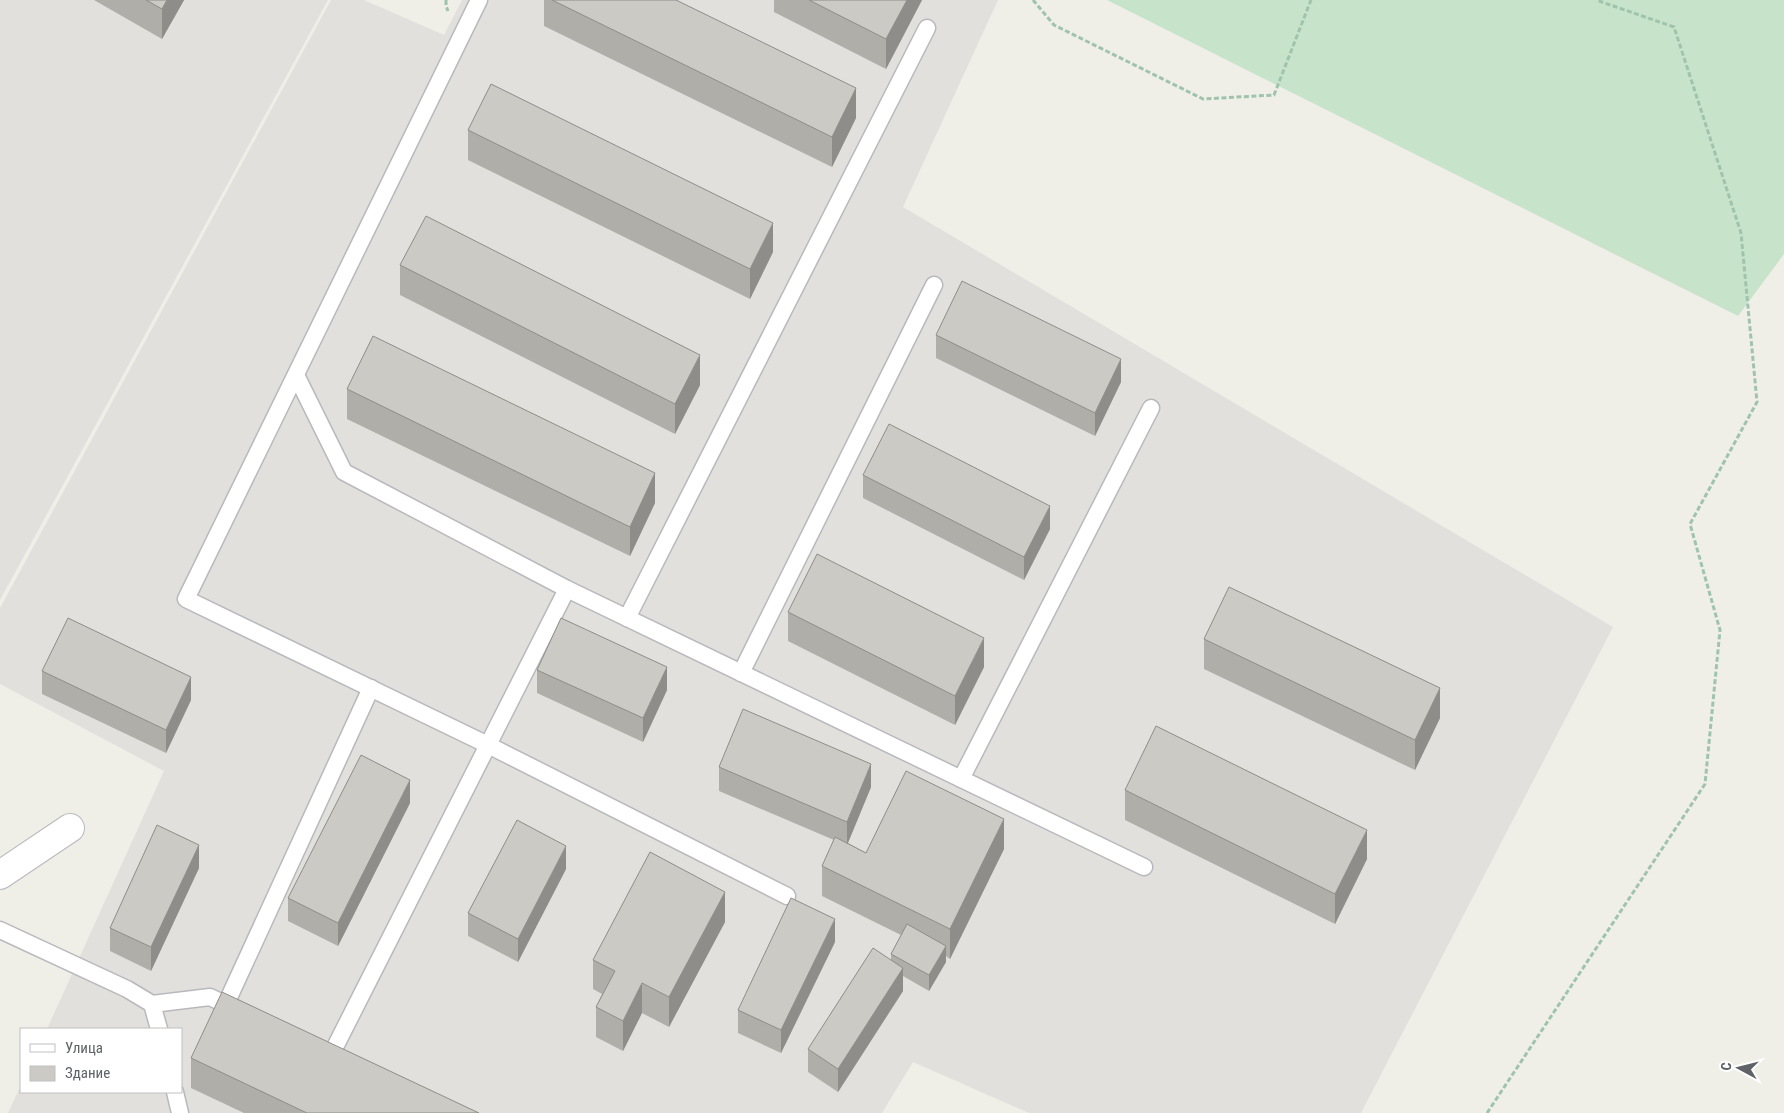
<svg xmlns="http://www.w3.org/2000/svg" width="1784" height="1113" font-family="'Roboto Condensed',sans-serif">
<rect width="100%" height="100%" fill="#efefe8"/>
<!-- industrial -->
<g fill="#e2e0dc">
<path d="M0 0H328L0 600Z"/>
<path d="M331 0H364L444 35 462 0H998L903 207 1613 627 1361 1113H1029L913 1062 882 1113H8L21 1085V1092H181V1029H47L164 771 0 684V608Z"/>
</g>
<!-- grass -->
<path fill="#c7e4ca" d="M1107 0H1784V254L1738 316Z"/>
<g fill="none" stroke-linecap="round" stroke-linejoin="round">
<!-- lane casing -->
<g stroke="#b8b9bd" stroke-width="19">
<g id="lane">
<path d="M479 0 186 599 488 745 787 896"/>
<path d="M296 375 344 472 567 589 1144 867"/>
<path d="M627 618 927 28"/>
<path d="M741 673 934 285"/>
<path d="M961 779 1151 408"/>
<path d="M0 930 127 989 152 1004 210 997 237 1010"/>
<path d="M152 1004 159 1029"/>
<path d="M226 1004 371 688"/>
<path d="M331 1055 567 589"/>
<path d="M175 1092 180 1113"/>
</g>
</g>
<!-- street casing -->
<g stroke="#b8b9bd" stroke-width="30">
<path id="street" d="M0 875 70 828"/>
</g>
<!-- path -->
<g stroke="#a0c3ad" stroke-width="3" stroke-dasharray="5 2.5" stroke-linecap="butt">
<path d="M446 0V6L448 11"/>
<path d="M1033 0 1054 25 1203 99 1274 95 1311 0"/>
<path d="M1487 1113 1705 784 1720 630 1690 524 1757 402 1741 233 1674 27 1596 0"/>
</g>
<!-- lane -->
<use href="#lane" stroke="#fff" stroke-width="16"/>
<!-- street -->
<use href="#street" stroke="#fff" stroke-width="28"/>
</g>
<!-- wall -->
<g fill="#afaea9">
<path d="M94 0H184L162 39Z"/>
<path d="M544 0H676L856 118 832 167 544 26Z"/>
<path d="M774 0H922L886 69 774 12Z"/>
<path d="M468 130 773 252 750 299 468 160Z"/>
<path d="M400 265 700 385 675 434 400 295Z"/>
<path d="M936 335 1121 382 1095 436 936 358Z"/>
<path d="M347 389 655 503 630 556 347 419Z"/>
<path d="M863 475 1050 529 1024 580 863 498Z"/>
<path d="M788 612 984 667 955 725 788 641Z"/>
<path d="M1204 639 1440 718 1415 770 1204 669Z"/>
<path d="M537 670 667 690 643 742 537 693Z"/>
<path d="M42 671 191 700 166 753 42 694Z"/>
<path d="M719 767 871 787 848 843 866 853 1004 849 950 959 946 956V962L929 991 903 976V991L838 1092 808 1072V1049L891 959V954L901 935 822 896V866L834 840 719 791Z"/>
<path d="M1125 790 1367 859 1335 924 1125 820Z"/>
<path d="M410 803 338 946 288 921V898Z"/>
<path d="M199 868 151 971 110 951V928Z"/>
<path d="M566 869 518 962 468 936V913Z"/>
<path d="M725 922 669 1027 642 1013 623 1051 596 1037V1007L602 994 593 989V960Z"/>
<path d="M835 942 781 1053 738 1033V1010Z"/>
<path d="M191 1058 479 1113H244L191 1088Z"/>
</g>
<!-- shaded-wall -->
<g fill="#8e8d89">
<path d="M167 0H184L162 39V9Z"/>
<path d="M907 0H922L886 69V39Z"/>
<path d="M856 88V118L832 167V137Z"/>
<path d="M773 223V252L750 299V269Z"/>
<path d="M700 355V385L675 434V404Z"/>
<path d="M1121 359V382L1095 436V413Z"/>
<path d="M655 473V503L630 556V527Z"/>
<path d="M1050 506V529L1024 580V557Z"/>
<path d="M984 638V667L955 725V696Z"/>
<path d="M667 667V690L643 742V718Z"/>
<path d="M191 677V700L166 753V730Z"/>
<path d="M1440 688V718L1415 770V740Z"/>
<path d="M871 764V787L847 845V822Z"/>
<path d="M410 780V803L338 946V923Z"/>
<path d="M1004 819V849L950 959V929Z"/>
<path d="M1367 830V859L1335 924V894Z"/>
<path d="M199 845V868L151 971V947Z"/>
<path d="M566 846V869L518 962V939Z"/>
<path d="M725 892V922L669 1027V997Z"/>
<path d="M835 919V942L781 1053V1030Z"/>
<path d="M946 946V962L929 991V975Z"/>
<path d="M903 968V991L838 1092V1069Z"/>
<path d="M642 983V1013L623 1051V1021Z"/>
</g>
<!-- building -->
<g fill="#cbcac4" stroke="#8e8d89">
<path d="M146 0H167L162 9Z"/>
<path d="M552 0H676L856 88 832 137Z"/>
<path d="M809 0H907L886 39Z"/>
<path d="M491 84 773 223 750 269 468 130Z"/>
<path d="M426 216 700 355 675 404 400 265Z"/>
<path d="M962 281 1121 359 1095 413 936 335Z"/>
<path d="M373 336 655 473 630 527 347 389Z"/>
<path d="M889 424 1050 506 1024 557 863 475Z"/>
<path d="M817 554 984 638 955 696 788 612Z"/>
<path d="M1229 587 1440 688 1415 740 1204 639Z"/>
<path d="M68 618 191 677 166 730 42 671Z"/>
<path d="M561 618 667 667 643 718 537 670Z"/>
<path d="M743 709 871 764 847 822 719 767Z"/>
<path d="M1156 726 1367 830 1335 894 1125 790Z"/>
<path d="M361 755 410 780 338 923 288 898Z"/>
<path d="M906 771 1004 819 950 929 822 866 835 837 866 853Z"/>
<path d="M517 820 566 846 518 939 468 913Z"/>
<path d="M157 825 199 845 151 947 110 928Z"/>
<path d="M650 852 725 892 669 997 642 983 623 1021 596 1007 615 971 593 960Z"/>
<path d="M791 898 835 919 781 1030 738 1010Z"/>
<path d="M907 924 946 946 929 975 891 954Z"/>
<path d="M873 948 903 968 838 1069 808 1049Z"/>
<path d="M222 992 479 1113H307L191 1058Z"/>
</g>
<!-- legend -->
<rect x="20" y="1028" width="162" height="65" fill="#ffffff" stroke="#bfc0c2"/>
<rect x="30" y="1044" width="25" height="8" fill="#ffffff" stroke="#bfc0c2"/>
<text x="65" y="1053" font-size="15" fill="#5f6266">Улица</text>
<rect x="30" y="1066" width="25" height="15" fill="#cbcac4" stroke="#bfc0c2"/>
<text x="65" y="1078" font-size="15" fill="#5f6266">Здание</text>
<!-- north arrow -->
<g transform="translate(1739 1068) rotate(277)" stroke="#ffffff" stroke-width="4" paint-order="stroke">
<path d="M0-4L9 19L0 12L-9 19Z" fill="#5f6266"/>
<text y="-8" font-size="14" font-weight="bold" text-anchor="middle" fill="#5f6266">С</text>
</g>
</svg>
